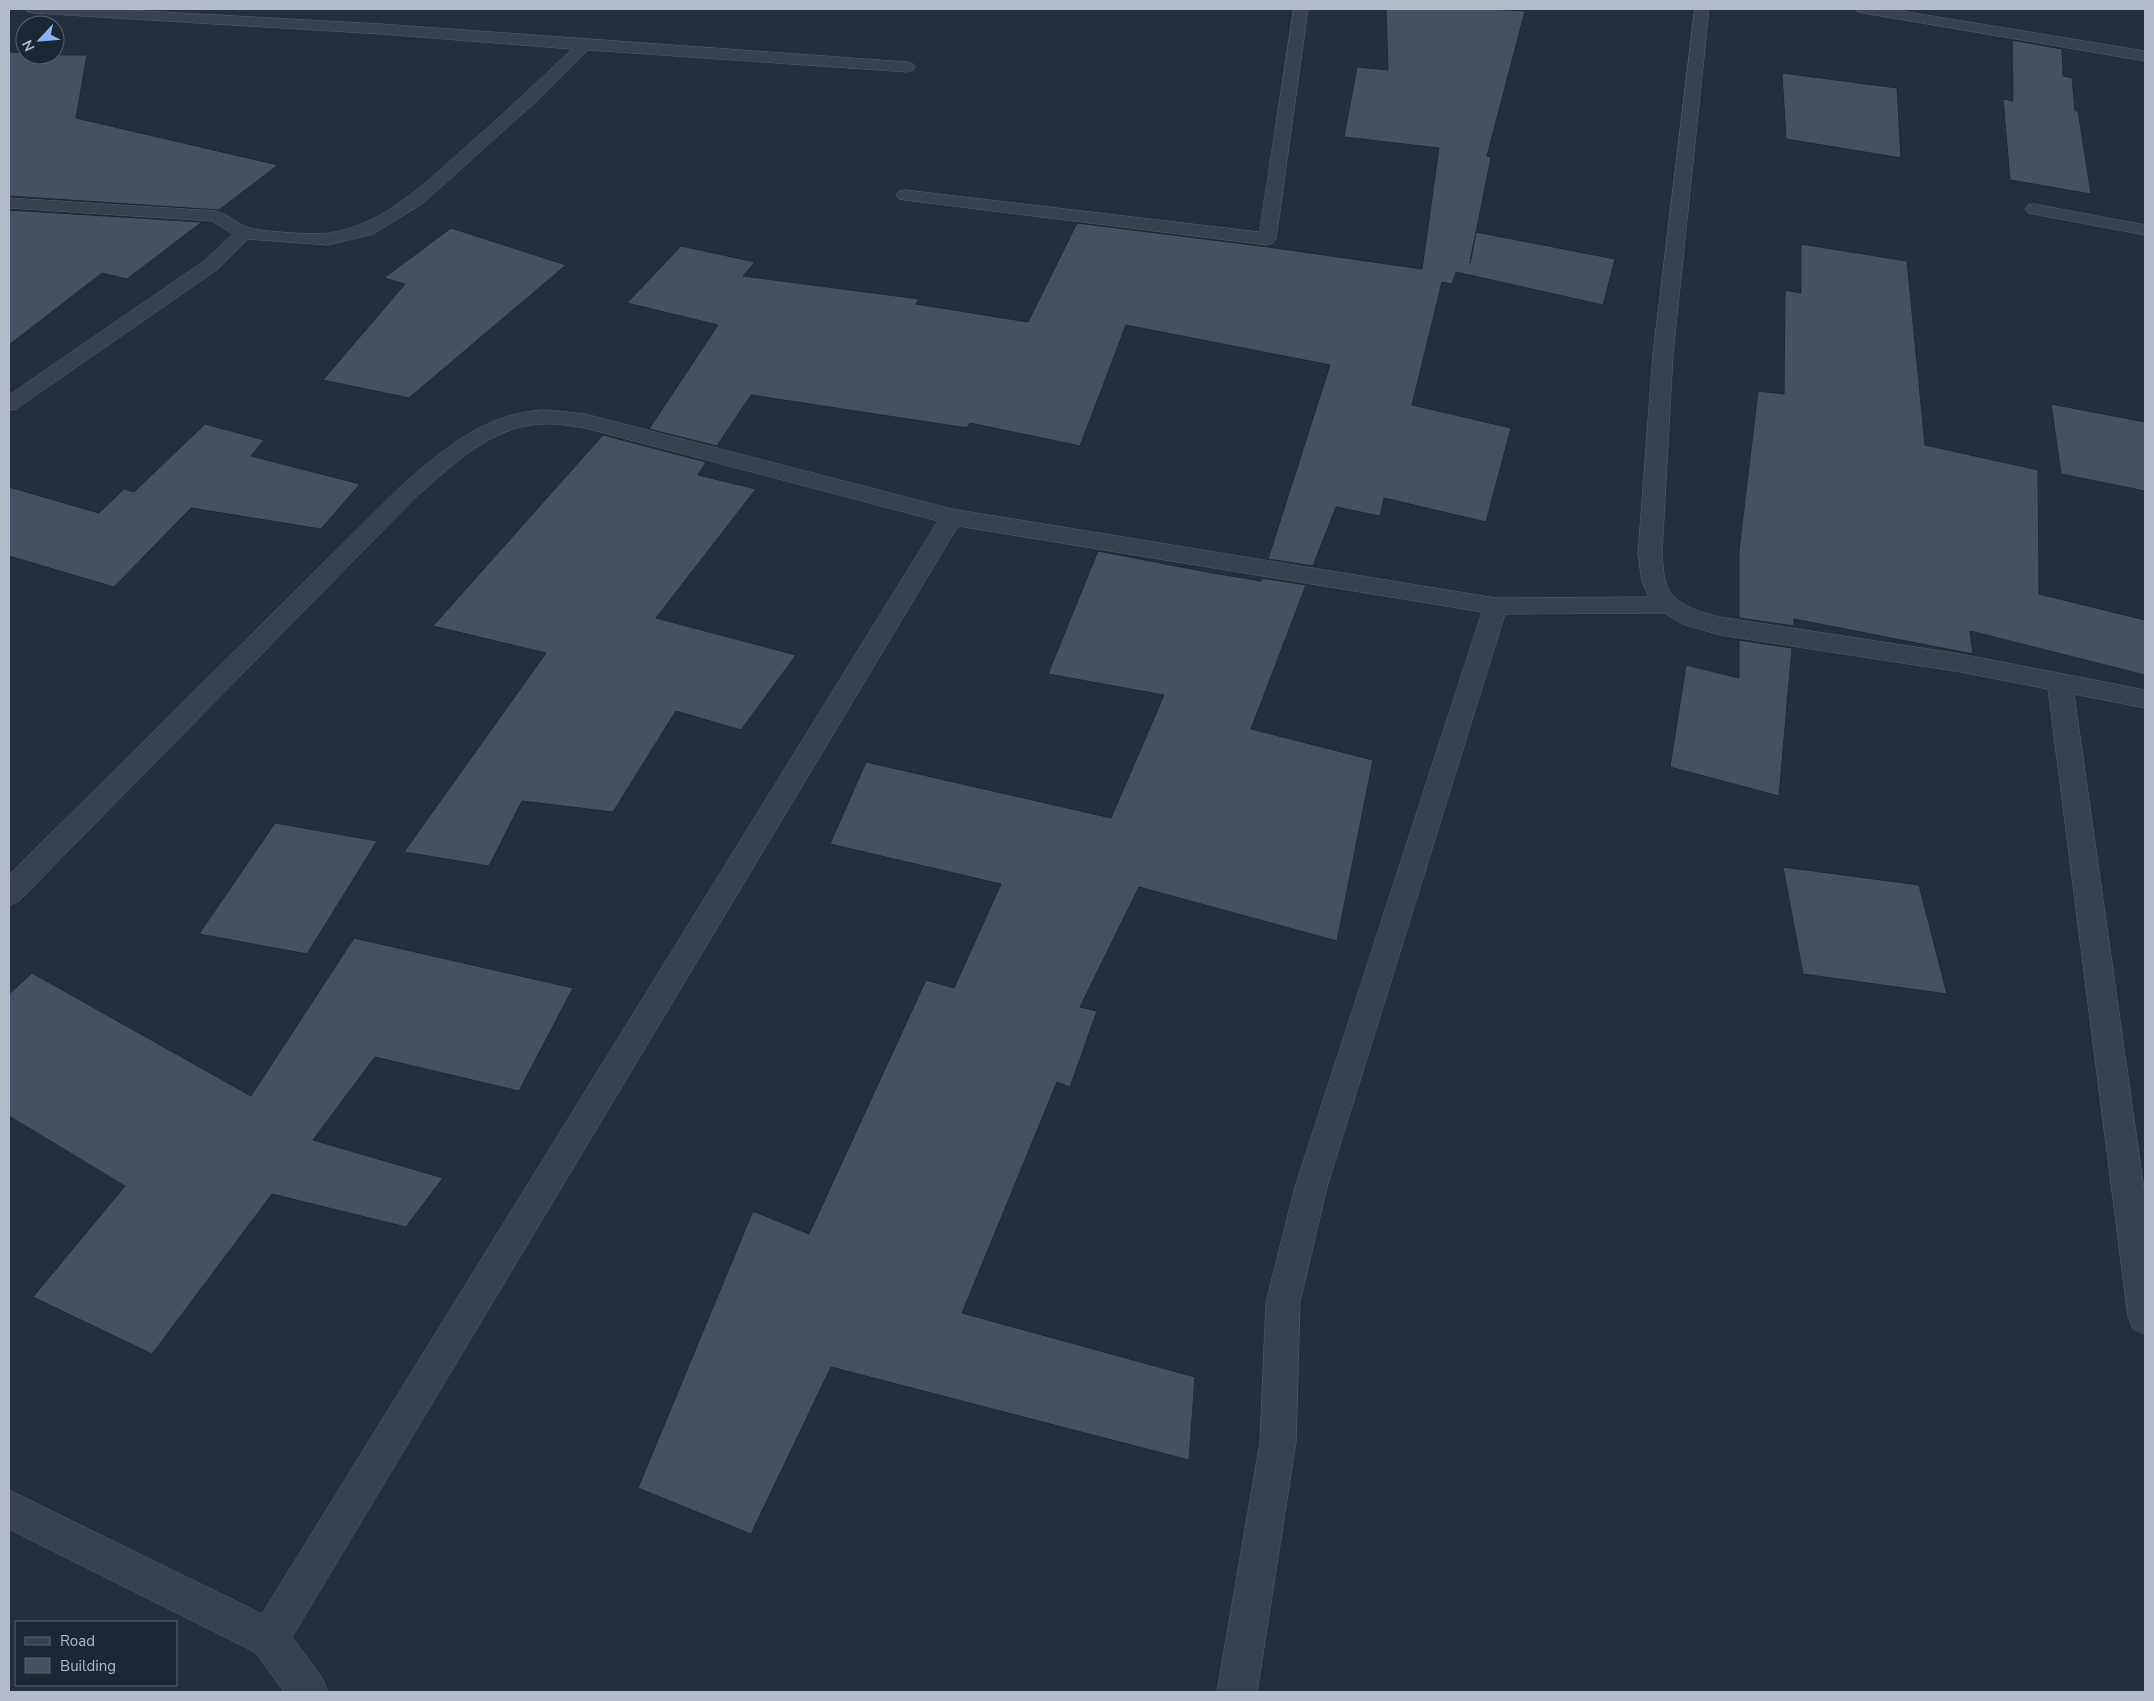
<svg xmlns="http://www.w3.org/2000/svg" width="2154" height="1701" font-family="'Nunito Sans',sans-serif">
<rect width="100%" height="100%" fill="#242f3e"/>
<!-- building -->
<g fill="#455162" stroke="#1f2835">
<path d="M1386 9H1488L1525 11 1487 156 1491 157 1470 263 1476 232 1615 259 1603 305 1456 272 1452 284 1442 282 1412 405 1511 428 1486 522 1384 498 1380 516 1336 507 1313 566 1268 559 1330 365 1126 325 1080 446 970 423 967 428 751 395 717 446 649 429 718 325 627 303 681 246 755 262 743 276 919 299 916 304 1028 322 1077 223 1268 247 1422 269 1439 148 1344 137 1357 67 1388 70Z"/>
<path d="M2012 40 2062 49 2063 76 2072 78 2075 111H2078L2091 194 2010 180 2003 99 2013 101Z"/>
<path d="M9 52 25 53V55H87L76 118 278 165 219 210 9 196Z"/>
<path d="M1782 73 1897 88 1901 158 1786 139Z"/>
<path d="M9 210 202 222 127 279 102 273 9 345Z"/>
<path d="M451 228 566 265 409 398 323 380 405 284 384 278Z"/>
<path d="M1801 244 1907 261 1925 445 2038 470 2039 594 2145 620V675L1970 631 1973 654 1794 619V626L1739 618V550L1758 391 1784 394 1785 290 1801 293Z"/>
<path d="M2051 404 2145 422V491L2061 474Z"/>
<path d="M205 424 264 440 251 456 360 484 321 529 191 508 114 587 9 556V487L99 513 124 489 134 492Z"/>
<path d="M603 435 706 462 698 475 756 489 656 618 796 655 741 730 676 711 613 812 522 801 489 866 404 852 546 653 433 626Z"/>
<path d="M1098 551 1207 572 1261 581 1262 578 1306 585 1251 729 1373 760 1337 941 1139 887 1080 1007 1097 1011 1070 1087 1057 1082 962 1313 1195 1377 1189 1460 831 1367 751 1534 638 1488 753 1211 809 1234 926 980 954 988 1001 884 830 844 866 762 1111 818 1164 695 1048 674Z"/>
<path d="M1739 640 1792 648 1779 796 1670 767 1686 665 1739 678Z"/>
<path d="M275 823 377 841 307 954 199 934Z"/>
<path d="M1783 867 1919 885 1947 994 1803 974Z"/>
<path d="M354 938 573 988 519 1091 375 1057 313 1140 443 1178 406 1227 272 1194 152 1354 33 1297 125 1186 9 1116V994L32 973 251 1096Z"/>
</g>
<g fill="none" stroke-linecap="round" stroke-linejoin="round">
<!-- minor casing -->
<g stroke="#565f6c" stroke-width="1">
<g id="minor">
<path d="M26 9H107L381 24 907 62 913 64 915 67 913 70 907 72 588 50 540 98 422 204 373 234 328 245 248 239 218 269 16 409 9 410V395L204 261 233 234 212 221 9 208V198L216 211C228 214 238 225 250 228 264 232 314 235 329 233 385 225 428 180 468 145 504 113 538 82 572 49L381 34 33 13 28 12Z"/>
<path d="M1294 9H1308L1276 239 1273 243 1267 245 905 200 899 199 896 195 899 191 905 190 1259 232Z"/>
<path d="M1695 9H1709L1673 354 1662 554C1663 564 1663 576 1667 586 1674 605 1702 613 1720 617L1961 654 2145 690V708L2074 694 2145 1197V1334L2133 1329 2128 1317 2048 689 1961 672 1720 635 1683 624 1664 613 1505 614 1327 1187 1300 1302 1296 1442 1257 1692H1217L1260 1442 1266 1302 1295 1187 1482 612 958 526 292 1637 322 1678 328 1692H284L255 1652 9 1529V1490L262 1614 938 521 585 428C571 426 557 423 542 424 491 426 451 466 415 498L19 901 9 905V875L399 488C441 451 484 413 543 410 557 410 571 413 585 414L952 509 1496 598 1649 597 1642 582 1638 554 1653 354Z"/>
<path d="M1856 9H1889L2145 51V61L1863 13 1858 12Z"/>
<path d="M2034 204 2145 225V235L2028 213 2025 209 2028 205Z"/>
</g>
</g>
<!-- minor -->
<use href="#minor" fill="#38414e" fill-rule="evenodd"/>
</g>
<!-- border -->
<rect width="2154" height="1701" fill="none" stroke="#b4bcc9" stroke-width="20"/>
<!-- legend -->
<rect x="15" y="1621" width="162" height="65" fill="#1d2633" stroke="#59626f"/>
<rect x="25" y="1637" width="25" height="8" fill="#38414e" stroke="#59626f"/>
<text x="60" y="1646" font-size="15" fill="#b4bcc9">Road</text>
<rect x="25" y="1658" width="25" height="15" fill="#455162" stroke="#59626f"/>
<text x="60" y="1671" font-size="15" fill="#b4bcc9">Building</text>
<!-- north arrow -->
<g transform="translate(40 40) rotate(244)"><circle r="24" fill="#1d2633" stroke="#59626f"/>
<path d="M0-4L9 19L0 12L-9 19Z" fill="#8ab4f8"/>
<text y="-8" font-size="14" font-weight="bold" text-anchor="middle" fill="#b4bcc9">N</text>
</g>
</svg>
